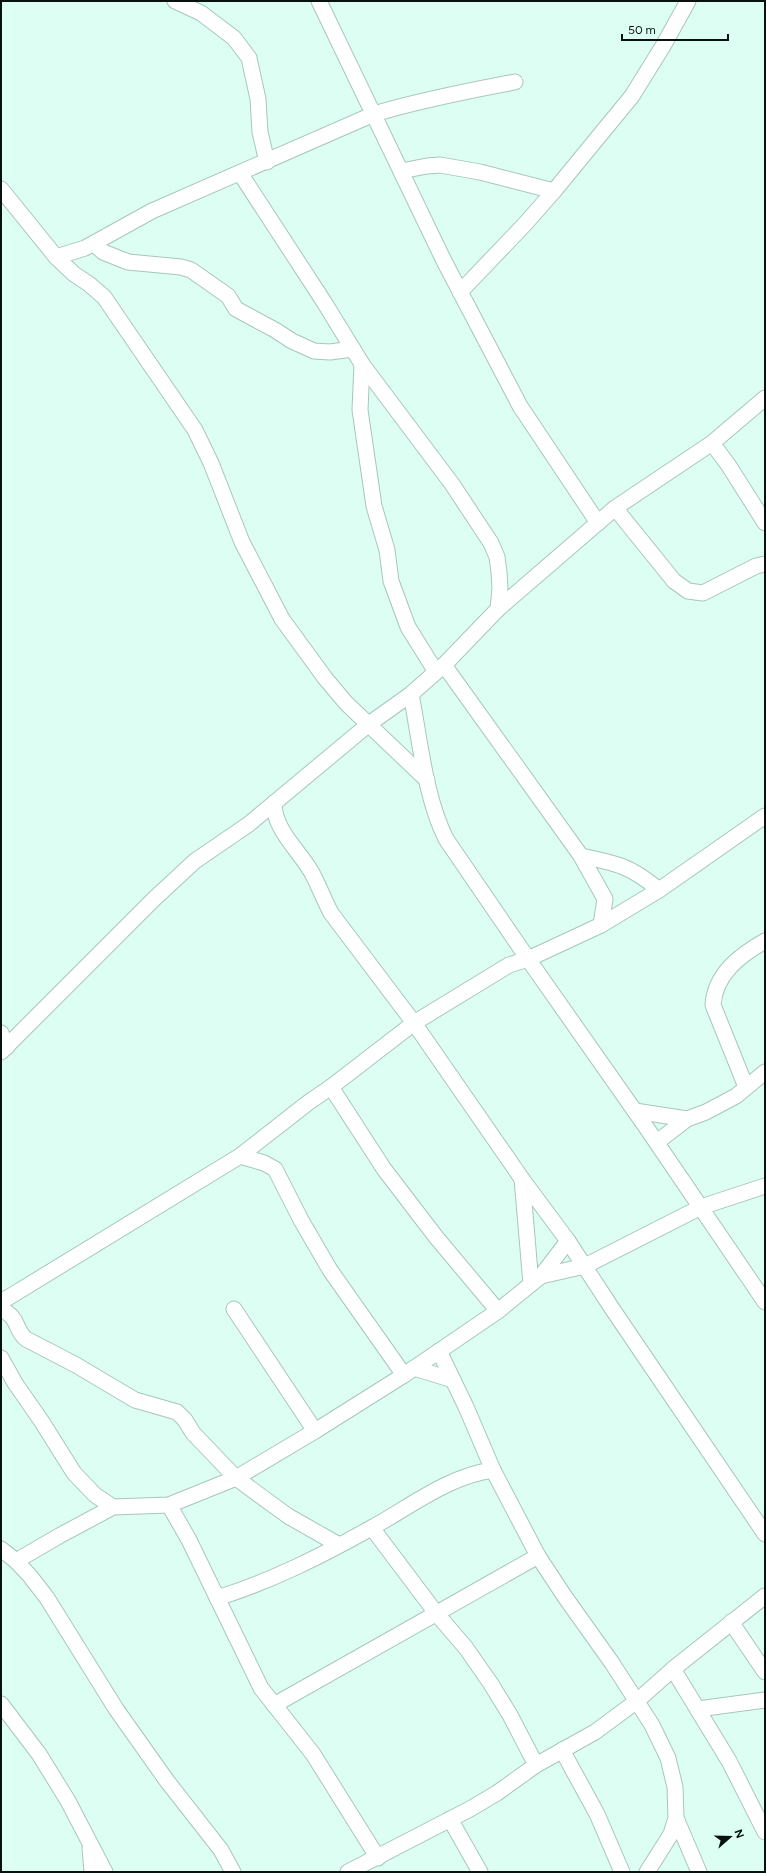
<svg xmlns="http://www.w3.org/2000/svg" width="766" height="1873" font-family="Figtree,sans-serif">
<rect width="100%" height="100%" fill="#ddfef3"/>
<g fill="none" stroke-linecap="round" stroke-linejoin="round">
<!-- street casing -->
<g stroke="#a7c6bc" stroke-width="17">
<g id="street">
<path d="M175 1 201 13 234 38 249 58 258 99 260 132 267 162"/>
<path d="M319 1 444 261 520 406 598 523"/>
<path d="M401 171 427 166 440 165 480 172 554 191"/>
<path d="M240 173 324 302 362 364 452 484 491 543 497 557 499 572 500 588 498 609"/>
<path d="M1 189 56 257 74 274 89 284 104 297 195 430 211 463 242 542 282 619 325 678 346 703 427 780"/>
<path d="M94 244 103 252 128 262 181 267 191 270 228 296 236 309 275 330 292 341 314 351 330 352 353 349"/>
<path d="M56 257 85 248 152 211 374 114C421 100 467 91 515 82"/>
<path d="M460 292 525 224 554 191 632 96 663 46 688 1"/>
<path d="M362 364 360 410 374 506 387 550 391 581 408 627 436 672"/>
<path d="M712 443 729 466 765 523"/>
<path d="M615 508 674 581 688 591 703 593 756 566 765 564"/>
<path d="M444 665 581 856 605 899 601 925"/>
<path d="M411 694C420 740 425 797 446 839L528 959 646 1127 765 1302"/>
<path d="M274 803C274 830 299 850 312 873 319 886 324 900 331 913L414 1023 522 1179 568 1241 611 1307 765 1534"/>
<path d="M581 856C616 863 631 866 659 890"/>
<path d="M1 1033 7 1047"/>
<path d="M1 1052 154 899 195 861 249 824 369 724 411 694 444 665 498 609 615 508 712 443 765 398"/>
<path d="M331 1087 384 1169 436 1237 498 1311"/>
<path d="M746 1087 713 1005C715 974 740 955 765 941"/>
<path d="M635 1111 687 1119"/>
<path d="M657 1142 687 1119 706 1112 736 1096 765 1072"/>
<path d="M240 1156 264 1163 275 1169 301 1220 330 1270 404 1375"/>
<path d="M522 1179 531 1284"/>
<path d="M541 1276 585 1266 701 1207 765 1186"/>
<path d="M1 1302 240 1156 309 1102 331 1087 414 1023 509 965 528 959 601 925 659 890 765 816"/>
<path d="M1 1309C20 1318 14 1329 26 1339L76 1365 135 1400 177 1412 185 1420 193 1433 236 1478 288 1516 339 1545"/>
<path d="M234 1309 315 1431"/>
<path d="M439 1351 466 1407 493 1470 538 1556 565 1597 612 1663 652 1725 668 1758 675 1787 676 1818 699 1872"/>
<path d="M1 1358 15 1383 42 1422 74 1473 95 1495 113 1507"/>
<path d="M414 1368 453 1380"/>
<path d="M169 1505 189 1540 261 1688 313 1754 378 1858"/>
<path d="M372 1528 436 1613 466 1648 491 1684 510 1715 536 1765"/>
<path d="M1 1549 16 1561 30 1576 47 1598 116 1709 167 1781 221 1850 233 1872"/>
<path d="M16 1561 59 1536 113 1507 169 1505 236 1478 315 1431 404 1375 498 1311 541 1276 568 1241"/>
<path d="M217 1598C272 1581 323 1555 373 1527 411 1506 449 1476 493 1470"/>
<path d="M731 1622 765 1672"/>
<path d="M673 1669 729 1761 765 1832"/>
<path d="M1 1704 39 1754 68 1801 105 1872"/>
<path d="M274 1705 538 1556"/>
<path d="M698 1709 765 1700"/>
<path d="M562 1750 597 1814 622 1872"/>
<path d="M450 1819 480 1872"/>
<path d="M90 1848 92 1872"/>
<path d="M348 1872 470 1809 497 1793 536 1765 595 1732 637 1701 673 1669 765 1596"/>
<path d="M647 1872 671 1834 676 1818"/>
</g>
</g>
<!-- street -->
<use href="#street" stroke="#fff" stroke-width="15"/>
</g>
<!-- border -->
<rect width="766" height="1873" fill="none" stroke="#07120e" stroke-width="4"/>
<!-- north arrow -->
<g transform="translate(730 1837) rotate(70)" stroke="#ddfef3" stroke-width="3" paint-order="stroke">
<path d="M0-3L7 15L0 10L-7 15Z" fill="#07120e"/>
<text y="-6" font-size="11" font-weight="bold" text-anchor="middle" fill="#07120e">N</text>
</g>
<!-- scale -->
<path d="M622 34v6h106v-6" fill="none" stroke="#07120e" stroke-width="2"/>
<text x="628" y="34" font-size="12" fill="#07120e" stroke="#ddfef3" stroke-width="3" paint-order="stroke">50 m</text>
</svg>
